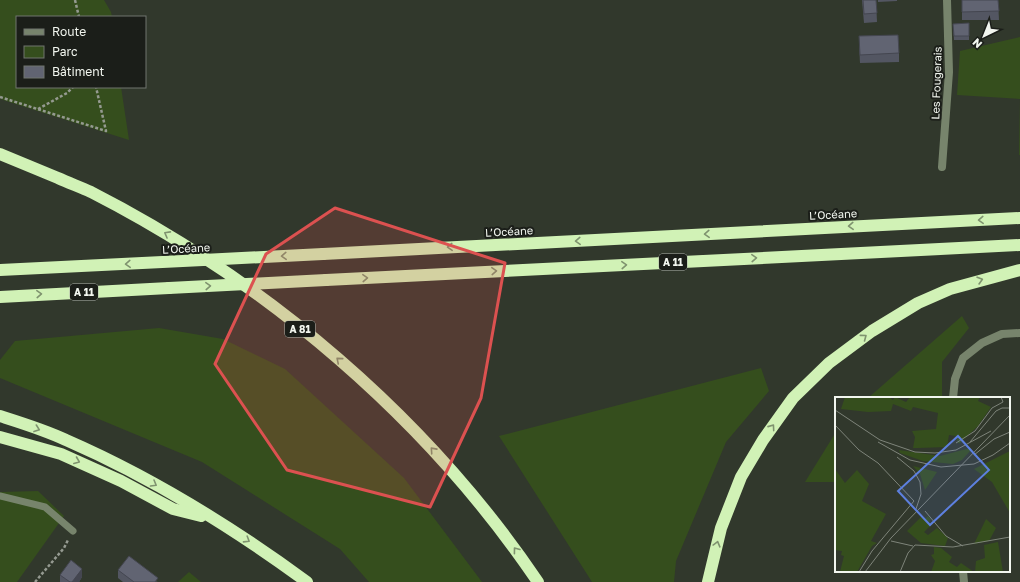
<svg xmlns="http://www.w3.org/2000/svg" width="1020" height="582" font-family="'Golos Text',sans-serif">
<rect width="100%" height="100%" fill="#31382c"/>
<!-- green -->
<g fill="#354e1d">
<path d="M0 0H104L111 12 112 17H17V87H121L129 140 0 99Z"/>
<path d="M1020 37V155H1019L1020 99 957 95 960 51Z"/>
<path d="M962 316 969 328 942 362V398H868Z"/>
<path d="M159 328 223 339 285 369 404 478 482 582H369L340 549 202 462 0 378V360L15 341Z"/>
<path d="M761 368 769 391 726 442 676 561 674 582H592L499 436Z"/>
<path d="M836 432V482H805Z"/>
<path d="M38 491 64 516 17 582H0V492Z"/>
<path d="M189 572 201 582H178Z"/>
</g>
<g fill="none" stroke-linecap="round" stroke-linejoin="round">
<!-- path -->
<g stroke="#959a91" stroke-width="2.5" stroke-dasharray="3 2" stroke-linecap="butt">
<path d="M75 0 79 17"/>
<path d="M0 97 106 131 96 87"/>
<path d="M38 109 67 93 73 87"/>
<path d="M35 582 64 548 68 540"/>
</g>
<!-- service -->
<path stroke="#77846c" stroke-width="7" d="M0 496 45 507 73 531"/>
<!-- minor -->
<g stroke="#77846c" stroke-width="8">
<path d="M942 167 949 72 947 0"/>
<path d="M953 398 955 379 963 358 982 343 1002 334 1020 333"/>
<path d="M963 571 964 582"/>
</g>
<!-- motorway -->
<g stroke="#d1f2b6" stroke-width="12">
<path d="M0 154C19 162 39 170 58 178 69 183 80 187 91 192 267 282 427 418 538 582"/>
<path d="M323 254 1020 218"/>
<path d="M0 270 203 260"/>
<path d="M326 280 1020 245"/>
<path d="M0 297 169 288"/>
<path d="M0 416C22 423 45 430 66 440 151 477 232 527 307 582"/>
<path d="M0 437 61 454 121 481 173 509 201 516"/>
<path d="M708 582 721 528 741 477 763 440 793 398 829 363 872 331 918 303 950 289 1020 270"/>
</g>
<!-- motorway-bridge -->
<g stroke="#d1f2b6" stroke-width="12">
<path d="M203 260 323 254"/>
<path d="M169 288 326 280"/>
</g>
</g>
<!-- wall -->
<g fill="#535662">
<path d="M862 0H876L877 22 864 23Z"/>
<path d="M878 0H897V1L878 2Z"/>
<path d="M962 0H998L999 20H962Z"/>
<path d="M969 23V40H954L953 24Z"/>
<path d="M859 45 899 53V62L860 63Z"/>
<path d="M118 570 158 582H123L118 578Z"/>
<path d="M60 575 82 577 79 582H60Z"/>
</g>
<!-- shaded-wall -->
<path fill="#444650" d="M82 569V577L79 582H72Z"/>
<!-- building -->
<g fill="#616472" stroke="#444650">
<path d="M863 0H876L877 13 864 14Z"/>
<path d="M962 0H998L999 11 962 12Z"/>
<path d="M969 23V36H954L953 24Z"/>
<path d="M898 35 899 53 860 55 859 36Z"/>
<path d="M129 556 158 578 155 582H134L118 570Z"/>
<path d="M71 560 82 569 72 582H70L60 575Z"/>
</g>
<!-- one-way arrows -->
<defs><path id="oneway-chevron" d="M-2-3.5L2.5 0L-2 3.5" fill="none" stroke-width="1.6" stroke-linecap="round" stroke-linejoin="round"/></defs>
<g stroke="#7f936f">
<use href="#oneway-chevron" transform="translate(981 220) rotate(177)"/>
<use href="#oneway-chevron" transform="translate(851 226) rotate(177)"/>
<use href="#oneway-chevron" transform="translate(167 234) rotate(-151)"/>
<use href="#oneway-chevron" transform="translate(707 234) rotate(177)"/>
<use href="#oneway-chevron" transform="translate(578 241) rotate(177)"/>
<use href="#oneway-chevron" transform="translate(450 247) rotate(177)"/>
<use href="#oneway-chevron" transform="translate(284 256) rotate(177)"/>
<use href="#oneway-chevron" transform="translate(754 258) rotate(-3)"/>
<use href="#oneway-chevron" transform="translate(128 264) rotate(177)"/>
<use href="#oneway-chevron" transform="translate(624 265) rotate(-3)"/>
<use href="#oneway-chevron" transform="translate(494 271) rotate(-3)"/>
<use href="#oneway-chevron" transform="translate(365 278) rotate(-3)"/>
<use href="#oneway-chevron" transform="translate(980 280) rotate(-16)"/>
<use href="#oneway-chevron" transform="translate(208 286) rotate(-3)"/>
<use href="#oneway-chevron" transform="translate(39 294) rotate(-3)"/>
<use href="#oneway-chevron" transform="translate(864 337) rotate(-37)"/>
<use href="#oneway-chevron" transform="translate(339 360) rotate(-140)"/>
<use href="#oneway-chevron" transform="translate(772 427) rotate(-55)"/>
<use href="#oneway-chevron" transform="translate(37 429) rotate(20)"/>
<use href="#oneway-chevron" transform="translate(433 450) rotate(-132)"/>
<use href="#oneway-chevron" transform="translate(77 461) rotate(22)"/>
<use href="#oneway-chevron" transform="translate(154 484) rotate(30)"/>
<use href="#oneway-chevron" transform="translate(247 540) rotate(32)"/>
<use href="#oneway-chevron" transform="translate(717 544) rotate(-75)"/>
<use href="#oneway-chevron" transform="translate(516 550) rotate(-127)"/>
</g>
<!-- marked area -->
<path fill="#dc5150" fill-opacity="0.2" stroke="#dc5150" stroke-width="3" stroke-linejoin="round" d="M335 208 505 263 481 398 430 507 287 470 215 364 266 254Z"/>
<g text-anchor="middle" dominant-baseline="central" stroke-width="4" stroke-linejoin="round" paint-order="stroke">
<!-- shield labels -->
<g fill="#1b1e19" stroke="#b2b5af" stroke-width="1">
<rect x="659" y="254" width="28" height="16" rx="3"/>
<rect x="70" y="284" width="28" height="16" rx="3"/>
<rect x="285" y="321" width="30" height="16" rx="3"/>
</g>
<g font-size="10" font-weight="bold" fill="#f2f6ef">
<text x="673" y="262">A 11</text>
<text x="84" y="292">A 11</text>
<text x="300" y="329">A 81</text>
</g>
<!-- street labels -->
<g font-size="11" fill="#f2f6ef" stroke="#1b1e19">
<text transform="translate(936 83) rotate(-88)">Les Fougerais</text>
<text transform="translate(833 214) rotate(-3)">L’Océane</text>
<text transform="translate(509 231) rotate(-3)">L’Océane</text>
<text transform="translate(186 248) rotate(-3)">L’Océane</text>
</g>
</g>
<!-- overview -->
<g transform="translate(835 397)">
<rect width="175" height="175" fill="#31382c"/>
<path d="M10 0H54L58 3 60 0 71 5 75 0H145L143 4 156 10 143 29 125 46H123L121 39 114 38 112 50 83 51H78L80 40 77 34 101 32 103 16 78 10 76 14 58 7 56 14 33 15 6 12ZM135 51V54L127 63 118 67 88 64 65 56 64 53 105 59ZM175 54V116L157 85 139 72ZM78 69 102 75 90 93 85 77ZM0 72 10 86 22 73 34 87 27 104 51 117 36 144 42 146 37 149 22 175H5L9 159 6 158 7 154 0 153ZM87 119 90 122 93 119 96 122 93 127 95 129 89 135 93 138 102 131 113 141 110 149 86 146 72 134ZM151 122 161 131 154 144 139 147ZM163 145 168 175H140L141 164 150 161 149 148ZM99 150 106 151 117 160 114 165 122 170 126 166 139 175H96L100 164 96 158 99 157Z" fill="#354e1d"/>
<path fill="none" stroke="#7e847a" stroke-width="1" d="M0 13 45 43 80 55 100 56 121 53 156 34M0 28 24 53 43 66 79 104 37 154 24 175M43 45 75 63 106 70 139 67 158 58 175 46M135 45 161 14 167 11H175M121 46 140 34 157 11 168 5 166 0M139 58 159 42 175 35M62 60 79 74 85 85 86 97 81 112M90 114 111 139 128 149M56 144 78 149M30 175 56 141 175 18M65 175 73 156 80 148 118 150 175 140"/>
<path fill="#5d80df" fill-opacity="0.15" stroke="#5d80df" stroke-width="2" d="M123 39 154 73 95 128 63 94Z"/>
<rect width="175" height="175" fill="none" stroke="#f2f6ef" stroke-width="2"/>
</g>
<!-- legend -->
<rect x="16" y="16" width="130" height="72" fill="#1b1e19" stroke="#71746f"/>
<rect x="24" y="29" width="20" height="6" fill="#77846c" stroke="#71746f"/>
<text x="52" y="36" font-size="12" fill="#f2f6ef">Route</text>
<rect x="24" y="46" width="20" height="12" fill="#354e1d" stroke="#71746f"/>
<text x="52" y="56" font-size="12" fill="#f2f6ef">Parc</text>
<rect x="24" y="66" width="20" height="12" fill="#616472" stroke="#71746f"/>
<text x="52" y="76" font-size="12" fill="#f2f6ef">Bâtiment</text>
<!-- north arrow -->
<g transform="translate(984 36) rotate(223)" stroke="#1b1e19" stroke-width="3" paint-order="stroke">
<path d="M0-3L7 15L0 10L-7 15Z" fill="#f2f6ef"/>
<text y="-6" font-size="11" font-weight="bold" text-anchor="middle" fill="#f2f6ef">N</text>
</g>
</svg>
